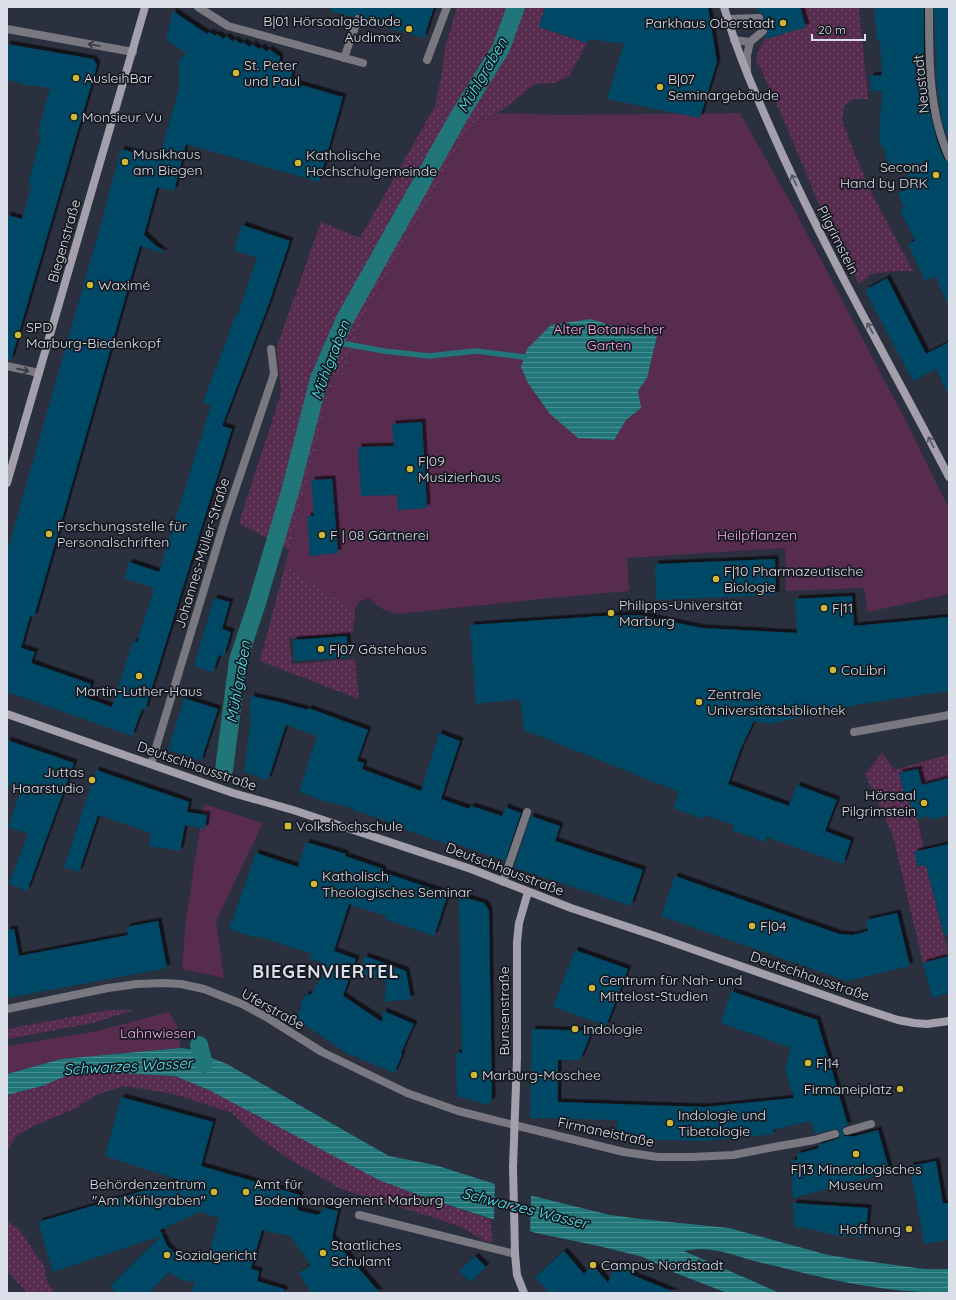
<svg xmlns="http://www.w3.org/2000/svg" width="956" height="1300" font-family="Quicksand,sans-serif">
<defs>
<pattern id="grass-dots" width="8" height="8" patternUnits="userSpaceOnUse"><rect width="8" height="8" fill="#572c4f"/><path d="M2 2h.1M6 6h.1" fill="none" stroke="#6f4a68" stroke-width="1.8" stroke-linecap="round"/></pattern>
<pattern id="water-rules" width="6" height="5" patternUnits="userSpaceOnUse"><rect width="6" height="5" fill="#21767a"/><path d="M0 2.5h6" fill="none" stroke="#4b8f93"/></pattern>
<filter id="shadow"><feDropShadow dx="3.5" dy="-3.5" stdDeviation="0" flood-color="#0009"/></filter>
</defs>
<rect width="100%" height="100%" fill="#2a303e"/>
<!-- grass -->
<g fill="url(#grass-dots)">
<path d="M457 7H545L539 27 587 43 569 76 555 83 535 84 498 113 471 125 364 316 344 373 334 378 289 550 239 523 281 393 277 346 321 222 360 238 435 106 442 72 445 48Z"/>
<path d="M800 7H859L868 99H853L844 106 842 120 854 152 872 194 913 271H895L872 274 859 284 830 230 776 102 756 59 759 49 765 39 806 27Z"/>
<path d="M285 566 355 610 353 634 289 638 292 664 355 659 359 699 260 661Z"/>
<path d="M882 753 895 770 949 754V778L922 785 918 769 899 773 905 798 912 796 913 799 909 800 912 811 916 812 924 850 914 852 918 866 926 865 949 956 923 963 893 836 865 774Z"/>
<path d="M109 1010H134L93 1023 7 1039V1029Z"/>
<path d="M99 1072 175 1076 209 1090 424 1197 490 1219 493 1242 485 1241 461 1227 435 1218 341 1189 294 1162 260 1139 232 1113 174 1094 124 1086 95 1095 77 1108 38 1124 17 1135 7 1151V1095L42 1086 66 1076Z"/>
<path d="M7 1221 18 1228 45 1268 46 1280 52 1289 57 1293H28L7 1271Z"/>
</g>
<!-- park -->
<g fill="#572c4f">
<path d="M498 113 558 115 740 113 793 207 907 423 949 509V594L868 612 864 588 786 591 785 548 627 558 629 591 540 599 397 614C385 611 378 608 369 598L360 601 355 608V610L285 566 334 378 344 373 364 316 471 125Z"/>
<path d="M204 804 263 823 216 921 224 978 182 969 186 918Z"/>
<path d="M169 1012 177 1026 181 1048 61 1059 7 1074V1046L97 1031Z"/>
</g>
<!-- water -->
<g fill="url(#water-rules)">
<path d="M590 319 628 330H641L657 336 647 378 638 391 641 408 626 420 614 440 578 438 550 414 528 383 521 367 527 349 551 325Z"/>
<path d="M181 1048 189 1049 227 1064 389 1156 435 1165 533 1196 610 1215 641 1219 729 1228 828 1255 866 1261 924 1269H949V1292C895 1294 840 1282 787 1269 777 1266 767 1264 758 1262 732 1255 711 1245 684 1251L780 1293H727L673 1272 643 1257 599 1246 536 1233 424 1197 379 1180 209 1090 175 1076 99 1072 66 1076 42 1086 7 1095V1074L61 1059Z"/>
</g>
<!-- pier -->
<path fill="#2a303e" d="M495 1182 531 1193 530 1234 494 1222Z"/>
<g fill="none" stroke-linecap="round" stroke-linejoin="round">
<!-- stream -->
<path stroke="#21767a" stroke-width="5.5" d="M335 342 384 351 429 356 476 351 524 357"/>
<!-- canal -->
<g stroke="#21767a" stroke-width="18">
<path d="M224 770 238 660 257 603 291 488 319 379 345 319 459 116 501 48 516 7"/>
<path d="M199 1045 204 1064"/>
</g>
</g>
<!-- building -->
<g fill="#044966" fill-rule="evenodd" filter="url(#shadow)">
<path d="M331 7H434L424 38 363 20 362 16 359 14 355 15 353 17 330 11Z"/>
<path d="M545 7H708L717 62 700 118 607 99 624 44 589 39 587 43 539 27Z"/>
<path d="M756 7H800L806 27 765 39V37L768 33V30L765 26H762L761 23 764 21V17L762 13H758Z"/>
<path d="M874 7H924V64L928 103 937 141 944 159 949 162V306L935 276 925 281 908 244 915 241 900 210 904 208 898 193 912 187 904 163 889 167 883 146H881L879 138 882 91H871L870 76 882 75 880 40H877Z"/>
<path d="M934 7H949V142L942 120 937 83Z"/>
<path d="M173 11 207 34 209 32 216 36 217 34 224 39 226 36 233 42 234 39 241 44 243 42 250 47 252 44 259 49 261 47 267 52 269 49 280 57 279 65 293 69 291 79 295 80 294 83 343 97 319 182 186 144 174 191 157 187 144 235 165 254 140 246 34 617 30 616 21 648 35 652 31 663 91 684 87 698 112 707 133 641 137 642 154 588 124 578 129 562 159 572 211 405 203 402 236 315 237 316 257 258 234 250 242 225 290 241 268 306 222 426 232 429 145 710 142 709 132 736 7 692V552L101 224 121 149 159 159 179 89V61L186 53 166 40Z"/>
<path d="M7 44 93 59 97 65 11 360H7V215L22 219 32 185H28L41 134 38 133 50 88 18 84 19 82 7 80Z"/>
<path d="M887 278 926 354 949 342V396L936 369 913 381 891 340 865 290Z"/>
<path d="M422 422 427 508 398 510 397 495 361 496 358 447 394 446 392 424Z"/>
<path d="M332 479 338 553 310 556 307 516H314L311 480Z"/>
<path d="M775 559 776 595 656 600 655 564Z"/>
<path d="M852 596 854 626 949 617V691L861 704 769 724 754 721 741 748 728 784 789 806 797 785 837 800 825 831 851 841 843 864 767 837 765 842 732 830 734 825 704 815 703 819 673 808 679 792 524 730 520 699 476 704 470 625 601 616 639 615 702 628 797 633 795 599Z"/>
<path d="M214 598 230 602 222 629 231 632 224 656 219 655 213 672 194 666Z"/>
<path d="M347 636 348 657 294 661 293 640Z"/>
<path d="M251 696 279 702 308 710V708L368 730 357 761 364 763 362 769 421 791 439 733 460 741 441 799 469 809 471 806 502 816 505 807 521 813 505 861 457 844 456 847 388 824V822L361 812 358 813 351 808 330 802 329 803 299 792 317 736 286 725 268 780 244 772 251 718H249Z"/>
<path d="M184 698 218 709 201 761 168 750Z"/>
<path d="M7 740 74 763 27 891 9 884 28 834 8 827 21 789 7 785Z"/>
<path d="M918 769 922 785 949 778V815L930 820 929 816 917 819 916 812 912 811 909 797 905 798 899 773Z"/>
<path d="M96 770 189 802 187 812 207 815 205 829 185 825 180 851 149 846 151 833 98 815 79 872 64 867Z"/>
<path d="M531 816 560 826 555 841 643 870 631 906 515 868 516 865 515 864Z"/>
<path d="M306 842 346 854 345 856 383 869 382 872 448 894 434 936 385 919 386 916 349 904 334 951 356 959 343 996 382 1022 383 1011 414 1024 401 1053 402 1055 394 1073 352 1055 351 1056 295 1018 301 1008V1001L306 995 311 994 325 972 321 971 324 963 310 959 312 954 257 936V938L229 929 256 853 298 867Z"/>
<path d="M949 844V934L944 935 926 865 918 867 914 852Z"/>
<path d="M675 876 839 934 853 935 868 931 866 920 897 913 910 966 847 981 661 916Z"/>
<path d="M459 896 484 903 489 911 492 1100 487 1105 457 1096 456 1053H462Z"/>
<path d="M158 921 167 968 7 998V930L14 929 19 956 128 935 126 927Z"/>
<path d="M575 950 628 969 606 1026 553 1007Z"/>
<path d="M365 956 406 971 411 999 384 1002 387 982 359 972Z"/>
<path d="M949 956V993L932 998 923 963Z"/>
<path d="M731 991 817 1020 848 1125 843 1128 842 1133 845 1136H851L852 1137 878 1130 890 1172 793 1198 791 1160H797V1154L819 1148 818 1145 839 1138 840 1133 839 1130 833 1129 815 1134 811 1121 773 1130V1134L707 1141 654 1140 617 1136V1120L530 1118 532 1029 592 1031 580 1060H558V1102L704 1107 794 1098 785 1069 791 1048 721 1023Z"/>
<path d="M121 1097 213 1122 201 1166 300 1195 297 1210 318 1215 325 1208 338 1211 332 1238 380 1293H311L299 1273 311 1265 290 1236 262 1230 251 1269 259 1271 257 1281 284 1289V1293H191L195 1282 181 1280 169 1272 149 1293H117L110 1286 161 1236 53 1272 38 1222 179 1180 105 1156ZM200 1212 219 1218 208 1257 202 1255 200 1263 181 1259 167 1246 160 1230Z"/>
<path d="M936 1161 943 1203H949V1240L924 1244 910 1166Z"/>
<path d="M793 1203 868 1208 866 1237 834 1235 807 1228 794 1227Z"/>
<path d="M564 1251 584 1274 593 1265 608 1283 615 1264 632 1268 630 1274 676 1293H549L535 1277Z"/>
<path d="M475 1256 486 1267 470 1282 459 1271Z"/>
</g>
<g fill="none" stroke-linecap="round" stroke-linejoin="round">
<!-- service -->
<g stroke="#79777f" stroke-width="8">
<path d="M198 7 228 26 363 63"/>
<path d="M728 19 759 18"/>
<path d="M734 40 750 42"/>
<path d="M344 58 358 19"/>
<path d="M427 60 447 7"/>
<path d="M747 73V55L750 42 763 31"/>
<path d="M854 732 949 715"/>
<path d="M503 882 527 812"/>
<path d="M514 1125 624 1152 658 1157H692L733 1155 774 1147"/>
<path d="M359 1215 515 1254"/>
</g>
<!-- pedestrian -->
<g stroke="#79777f" stroke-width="8">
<path d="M929 7C929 57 928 111 949 157"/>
<path d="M847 1131 871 1124"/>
<path d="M774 1147 814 1140 835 1134"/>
</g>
<!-- minor -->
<g stroke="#79777f" stroke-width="8">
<path d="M7 29 133 52"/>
<path d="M7 366 39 373"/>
<path d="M151 764 225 520 274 374 271 349"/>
<path d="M7 1009 108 988 137 984 163 983 181 984 204 989 242 1004 268 1018 322 1052 407 1093 458 1111 514 1125"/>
</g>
<!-- secondary -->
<g stroke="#a39fab" stroke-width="8">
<path d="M724 7C739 59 761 107 783 156 833 266 894 370 949 477"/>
<path d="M7 483 145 7"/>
<path d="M7 714 233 793 293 810 471 869 571 908 655 936 855 1006 898 1020 914 1023 927 1024 949 1021"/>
<path d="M524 1293 517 1275 515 1254 513 1167 517 1058V942L519 923 528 892"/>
</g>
</g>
<!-- one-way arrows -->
<defs><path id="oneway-shaft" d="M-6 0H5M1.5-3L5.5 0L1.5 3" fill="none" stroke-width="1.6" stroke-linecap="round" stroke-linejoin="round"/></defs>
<g stroke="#383941">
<use href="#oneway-shaft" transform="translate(94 45) rotate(-170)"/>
<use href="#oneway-shaft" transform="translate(23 370) rotate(13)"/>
</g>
<g stroke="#55555e">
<use href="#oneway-shaft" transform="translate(794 180) rotate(-115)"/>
<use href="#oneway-shaft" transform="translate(870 328) rotate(-119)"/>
<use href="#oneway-shaft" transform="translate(931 442) rotate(-117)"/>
</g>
<!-- markers -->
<g fill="#cfb837" stroke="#15181f" stroke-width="1.5">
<circle cx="783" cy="23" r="4"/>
<circle cx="409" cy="29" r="4"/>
<circle cx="236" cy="73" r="4"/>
<circle cx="76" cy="78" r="4"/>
<circle cx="660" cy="87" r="4"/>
<circle cx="74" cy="117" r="4"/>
<circle cx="125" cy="162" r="4"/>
<circle cx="298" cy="163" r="4"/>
<circle cx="936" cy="175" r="4"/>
<circle cx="90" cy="285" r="4"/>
<circle cx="18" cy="335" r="4"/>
<circle cx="410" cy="469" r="4"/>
<circle cx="49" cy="534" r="4"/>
<circle cx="322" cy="535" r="4"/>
<circle cx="716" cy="579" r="4"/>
<circle cx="824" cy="608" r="4"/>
<circle cx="611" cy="613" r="4"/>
<circle cx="321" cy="649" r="4"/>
<circle cx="833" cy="670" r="4"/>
<circle cx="139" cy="676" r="4"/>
<circle cx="699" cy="702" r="4"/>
<circle cx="92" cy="780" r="4"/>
<circle cx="924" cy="803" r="4"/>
<rect x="284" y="822" width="8" height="8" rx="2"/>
<circle cx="314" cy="884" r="4"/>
<circle cx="752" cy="926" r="4"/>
<circle cx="592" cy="988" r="4"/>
<circle cx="575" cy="1029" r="4"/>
<circle cx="808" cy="1063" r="4"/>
<circle cx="474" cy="1075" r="4"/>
<circle cx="900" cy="1089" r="4"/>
<circle cx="670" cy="1123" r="4"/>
<circle cx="856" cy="1154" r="4"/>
<circle cx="214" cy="1192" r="4"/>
<circle cx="246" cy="1192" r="4"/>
<circle cx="909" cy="1229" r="4"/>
<circle cx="323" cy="1253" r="4"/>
<circle cx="167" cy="1255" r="4"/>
<circle cx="593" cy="1265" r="4"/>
</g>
<g text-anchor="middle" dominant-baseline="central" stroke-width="3.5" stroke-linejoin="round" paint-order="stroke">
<!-- poi labels -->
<g font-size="14" fill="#dbdfe9" stroke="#15181f" text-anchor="start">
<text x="401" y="21" text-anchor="end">B|01 Hörsaalgebäude<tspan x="401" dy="16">Audimax</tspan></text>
<text x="775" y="23" text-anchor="end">Parkhaus Oberstadt</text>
<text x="244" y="65">St. Peter<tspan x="244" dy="16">und Paul</tspan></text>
<text x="84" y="78">AusleihBar</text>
<text x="668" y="79">B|07<tspan x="668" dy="16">Seminargebäude</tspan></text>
<text x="82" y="117">Monsieur Vu</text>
<text x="133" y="154">Musikhaus<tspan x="133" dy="16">am Biegen</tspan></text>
<text x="306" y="155">Katholische<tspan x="306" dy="16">Hochschulgemeinde</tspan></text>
<text x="928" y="167" text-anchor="end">Second<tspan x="928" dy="16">Hand by DRK</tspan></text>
<text x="98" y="285">Waximé</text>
<text x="26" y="327">SPD<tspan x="26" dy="16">Marburg-Biedenkopf</tspan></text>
<text x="418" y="461">F|09<tspan x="418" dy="16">Musizierhaus</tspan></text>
<text x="57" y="526">Forschungsstelle für<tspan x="57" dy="16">Personalschriften</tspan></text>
<text x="330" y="535">F | 08 Gärtnerei</text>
<text x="724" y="571">F|10 Pharmazeutische<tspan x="724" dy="16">Biologie</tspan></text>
<text x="619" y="605">Philipps-Universität<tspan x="619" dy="16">Marburg</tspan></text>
<text x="832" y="608">F|11</text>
<text x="329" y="649">F|07 Gästehaus</text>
<text x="841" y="670">CoLibri</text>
<text x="139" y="691" text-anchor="middle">Martin-Luther-Haus</text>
<text x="707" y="694">Zentrale<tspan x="707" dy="16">Universitätsbibliothek</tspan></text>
<text x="84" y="772" text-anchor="end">Juttas<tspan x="84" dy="16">Haarstudio</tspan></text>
<text x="916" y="795" text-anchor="end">Hörsaal<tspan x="916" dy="16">Pilgrimstein</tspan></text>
<text x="296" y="826">Volkshochschule</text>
<text x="322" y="876">Katholisch<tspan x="322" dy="16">Theologisches Seminar</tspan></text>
<text x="760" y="926">F|04</text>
<text x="600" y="980">Centrum für Nah- und<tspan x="600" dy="16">Mittelost-Studien</tspan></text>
<text x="583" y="1029">Indologie</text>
<text x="816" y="1063">F|14</text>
<text x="482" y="1075">Marburg-Moschee</text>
<text x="892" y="1089" text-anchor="end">Firmaneiplatz</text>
<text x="678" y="1115">Indologie und<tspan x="678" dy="16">Tibetologie</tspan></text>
<text x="856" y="1169" text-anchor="middle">F|13 Mineralogisches<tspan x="856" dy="16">Museum</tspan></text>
<text x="206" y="1184" text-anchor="end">Behördenzentrum<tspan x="206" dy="16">"Am Mühlgraben"</tspan></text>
<text x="254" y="1184">Amt für<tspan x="254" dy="16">Bodenmanagement Marburg</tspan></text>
<text x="901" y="1229" text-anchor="end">Hoffnung</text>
<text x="331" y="1245">Staatliches<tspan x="331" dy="16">Schulamt</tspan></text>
<text x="175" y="1255">Sozialgericht</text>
<text x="601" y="1265">Campus Nordstadt</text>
</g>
<!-- street labels -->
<g font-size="14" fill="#dbdfe9" stroke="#15181f">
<text transform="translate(921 84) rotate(-96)">Neustadt</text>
<text transform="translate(838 240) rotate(63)">Pilgrimstein</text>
<text transform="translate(64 241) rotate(-74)">Biegenstraße</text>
<text transform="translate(202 553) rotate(-73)">Johannes-Müller-Straße</text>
<text transform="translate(197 766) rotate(19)">Deutschhausstraße</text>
<text transform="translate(505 869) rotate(21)">Deutschhausstraße</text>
<text transform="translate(810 976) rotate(19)">Deutschhausstraße</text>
<text transform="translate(273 1009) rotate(29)">Uferstraße</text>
<text transform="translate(504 1011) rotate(-90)">Bunsenstraße</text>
<text transform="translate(606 1132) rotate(12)">Firmaneistraße</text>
</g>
<!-- park labels -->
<g font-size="14" fill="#fca9ea" stroke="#15181f">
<text x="609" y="329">Alter Botanischer<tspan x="609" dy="16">Garten</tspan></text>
<text x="757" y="535">Heilpflanzen</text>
<text x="158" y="1033">Lahnwiesen</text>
</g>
<!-- water labels -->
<g font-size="15" font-style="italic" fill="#4eeaf2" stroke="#15181f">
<text transform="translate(482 75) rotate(-60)">Mühlgraben</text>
<text transform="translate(330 360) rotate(-69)">Mühlgraben</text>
<text transform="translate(238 682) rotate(-80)">Mühlgraben</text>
<text transform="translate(128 1066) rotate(-3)">Schwarzes Wasser</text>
<text transform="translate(525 1208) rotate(14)">Schwarzes Wasser</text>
</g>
<!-- district labels -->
<g font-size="18" font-weight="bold" letter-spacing="1" fill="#dbdfe9" stroke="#15181f">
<text x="326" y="971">BIEGENVIERTEL</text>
</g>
</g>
<!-- border -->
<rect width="956" height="1300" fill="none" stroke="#dbdfe9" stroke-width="16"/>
<!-- scale -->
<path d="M812 34v6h53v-6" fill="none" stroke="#dbdfe9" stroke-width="2"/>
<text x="818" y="34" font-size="12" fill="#dbdfe9" stroke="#15181f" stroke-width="3" paint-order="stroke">20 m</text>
</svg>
